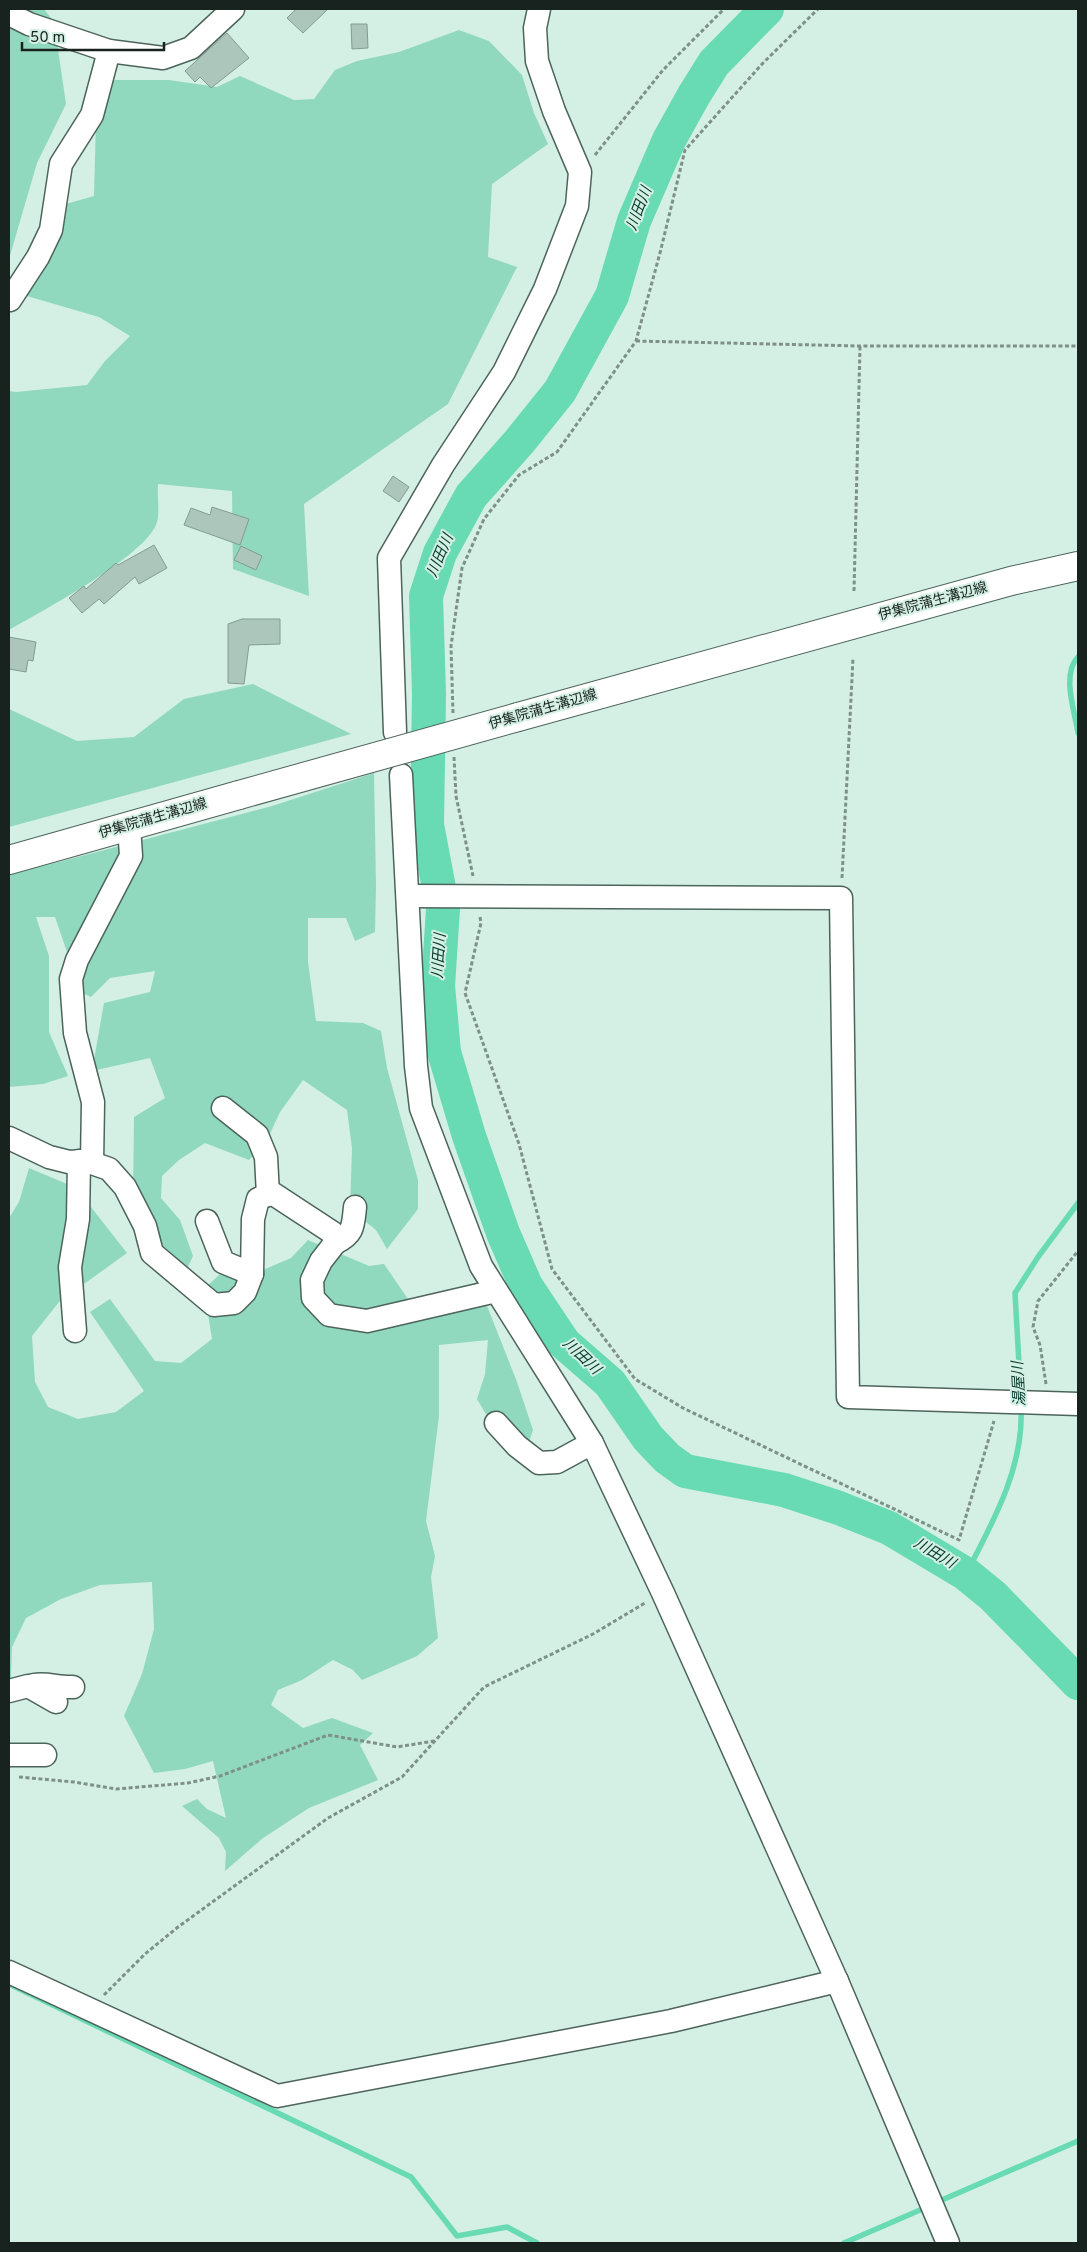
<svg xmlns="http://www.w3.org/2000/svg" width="1087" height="2252" font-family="Overpass,'Noto Sans JP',sans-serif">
<rect width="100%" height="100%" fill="#d4efe4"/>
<!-- green -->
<g fill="#90d9be">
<path d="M9 9H44L54 22 66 104 37 163 9 259Z"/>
<path d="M459 30 489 41 522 75 534 113 548 144 492 184 488 257 517 267 448 404 304 504 309 596 233 569 232 491 158 484C157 496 160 511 157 522 148 555 40 612 9 630V391L16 392 87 385 105 361 130 336 99 317 20 294 52 208 94 196 96 120 103 80H169L217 87 240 76 294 100 314 99 335 70 357 61 399 52Z"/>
<path d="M253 684 351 734 9 827V709L77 741 134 737 184 699Z"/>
<path d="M374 773 376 886 375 932 355 941 346 918H308V962L316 1021 363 1023 381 1031 387 1068 418 1180V1209L387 1249 376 1230 350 1209 352 1148 347 1110 303 1080 280 1112 268 1138 249 1160 205 1143 179 1160 162 1176 161 1198 180 1220 193 1256 182 1280 140 1233 133 1198 134 1117 165 1098 150 1058 92 1071 104 1003 150 992 155 971 110 978 91 997 65 985 67 952 55 917H36L49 956V1032L68 1076 43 1084 9 1087V875L272 806Z"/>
<path d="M29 1168 67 1184 87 1202 127 1253 59 1302 32 1336 35 1382 48 1407 78 1419 116 1412 144 1391 90 1312 110 1299 155 1361 181 1363 212 1339 204 1289 230 1265 263 1270 291 1258 308 1240 369 1266 384 1264 408 1299 447 1296 478 1283 517 1382 533 1430 524 1457 499 1436 477 1399 485 1374 488 1340 439 1345V1416L426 1521 435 1556 431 1577 438 1638 417 1656 362 1680 353 1670 333 1660 302 1680 278 1690 271 1705 303 1728 332 1718 373 1733 360 1745 378 1780 309 1808 263 1838 225 1871 226 1852 219 1838 182 1806 197 1799 207 1809 226 1818 213 1761 185 1769 154 1773 124 1716 142 1674 154 1629 152 1582 100 1585 61 1599 26 1618 12 1647 11 1679H9V1218L19 1202Z"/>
</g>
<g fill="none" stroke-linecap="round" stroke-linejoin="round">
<!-- stream -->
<g stroke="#68dab4" stroke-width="5.5">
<path d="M1078 657C1061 674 1075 712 1078 733"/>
<path d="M1021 1399 1015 1293 1038 1257 1078 1203"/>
<path d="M966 1574C993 1522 1024 1467 1021 1408"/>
<path d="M9 1984 411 2177 457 2236 507 2227 537 2243"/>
<path d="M935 2203 1078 2141"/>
<path d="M844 2243 927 2207"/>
</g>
<!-- river -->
<path stroke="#68dab4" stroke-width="34" d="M767 9 714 63 694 95 669 140 634 221 612 296 560 391 519 442 471 496 440 553 426 596 429 694 427 825 443 909 438 986 444 1052 469 1136 503 1233 526 1286 564 1343 610 1383 648 1438 667 1458 685 1471 784 1490 839 1508 889 1528 966 1574 993 1596 1078 1683"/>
</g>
<!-- building -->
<g fill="#acc6bb" stroke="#839c92">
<path d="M296 9H328L303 33 287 18Z"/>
<path d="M351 24H367L368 48 352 49Z"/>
<path d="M227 33 249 58 211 88 200 77 195 82 185 71Z"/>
<path d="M393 476 409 487 399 502 383 491Z"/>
<path d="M212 507 249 519 240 545 184 525 191 508 210 515Z"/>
<path d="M154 545 167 568 139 584 135 577 104 604 99 599 82 613 69 598 84 586 86 589 116 563 118 565Z"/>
<path d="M241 546 262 556 256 570 234 560Z"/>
<path d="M242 619H280V644L249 645 244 684 228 683V624Z"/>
<path d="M9 637 36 642 33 661 28 660 26 672 9 669Z"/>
</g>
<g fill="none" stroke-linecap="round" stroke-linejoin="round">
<!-- minor casing -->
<g stroke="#4d645b" stroke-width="25">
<g id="minor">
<path d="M9 14 29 24 109 51 163 58 191 48 233 9"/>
<path d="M10 300 38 257 51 230 61 164 92 115 109 51"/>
<path d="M395 732 389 558 443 465 504 372 545 289 577 206 580 172 554 111 537 61 535 28 539 9"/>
<path d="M401 775 416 1066 421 1108 481 1266 592 1443 663 1593 837 1981 948 2243"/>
<path d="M408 896 841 898 848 1397 1078 1404"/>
<path d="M223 1108 257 1135 266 1157 268 1195"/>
<path d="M9 1138 49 1157 69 1162 86 1161 109 1169 125 1187 145 1226 152 1253 214 1305 234 1303 245 1292 252 1274 253 1219 258 1199 272 1193 333 1233 335 1243 321 1261 312 1280 313 1298 329 1315 367 1321 496 1291"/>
<path d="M92 1163 93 1102 75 1033 71 979 77 960 131 856 129 826"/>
<path d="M207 1221 223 1262 252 1274"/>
<path d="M335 1243C354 1234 353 1226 355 1207"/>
<path d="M75 1331 70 1267 78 1219 79 1161"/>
<path d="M496 1423 517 1446 539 1463 557 1462 592 1443"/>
<path d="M34 1685C48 1683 60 1688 73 1687"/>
<path d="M9 1691 28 1686 56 1702"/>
<path d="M9 1755H45"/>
<path d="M9 1972 277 2096 671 2021 837 1981"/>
</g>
</g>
<!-- major casing -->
<g stroke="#4d645b" stroke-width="30">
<g id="major">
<path d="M518 717 1011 581 1078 566"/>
<path d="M9 860 239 795"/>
</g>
</g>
<!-- path -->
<g stroke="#7e9189" stroke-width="3" stroke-dasharray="4 2.5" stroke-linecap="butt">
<path d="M595 155 663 70 724 9"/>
<path d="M636 341 860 346H1078"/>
<path d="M854 591 860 346"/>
<path d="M453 713 451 646 462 568 484 519 519 475 557 452 636 341 660 253 685 150 763 63 818 9"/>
<path d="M454 757 456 796 473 876"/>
<path d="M842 878 853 658"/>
<path d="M480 917 481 923 465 993 519 1144 552 1269 635 1379 683 1408 959 1540 994 1421"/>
<path d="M1046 1384 1040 1345 1033 1327 1038 1301 1078 1251"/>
<path d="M19 1777 74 1782 116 1789 188 1783 220 1776 328 1735 397 1747 434 1741"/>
<path d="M104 1995 145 1954 178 1927 328 1818 402 1777 484 1687 593 1634 645 1603"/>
</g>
<!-- minor -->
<use href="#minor" stroke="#fff" stroke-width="22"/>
<!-- major -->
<use href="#major" stroke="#fff" stroke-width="28"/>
<!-- major-bridge casing -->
<g stroke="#4d645b" stroke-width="30" stroke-linecap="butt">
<path id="major-bridge" d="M239 795 518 717"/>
</g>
<!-- major-bridge -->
<use href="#major-bridge" stroke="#fff" stroke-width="28"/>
</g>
<g text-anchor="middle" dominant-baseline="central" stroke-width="4" stroke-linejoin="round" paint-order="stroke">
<!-- street labels -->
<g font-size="14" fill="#18221e" stroke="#d4efe4">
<text transform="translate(933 602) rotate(-15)">伊集院蒲生溝辺線</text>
<text transform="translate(543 710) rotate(-16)">伊集院蒲生溝辺線</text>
<text transform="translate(153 819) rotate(-16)">伊集院蒲生溝辺線</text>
</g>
<!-- water labels -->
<g font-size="15" font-style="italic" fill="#053a2c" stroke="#d4efe4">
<text transform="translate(640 209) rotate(-69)">川田川</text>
<text transform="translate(441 556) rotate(-67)">川田川</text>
<text transform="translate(440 956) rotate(-86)">川田川</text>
<text transform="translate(581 1357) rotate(43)">川田川</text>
<text transform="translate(1020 1384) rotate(-93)">湯屋川</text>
<text transform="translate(934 1554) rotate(31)">川田川</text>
</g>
</g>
<!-- border -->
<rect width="1087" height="2252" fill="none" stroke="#18221e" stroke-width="20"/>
<!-- scale -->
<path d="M22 42v8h142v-8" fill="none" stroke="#18221e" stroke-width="2.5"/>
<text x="30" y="42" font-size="15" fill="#18221e" stroke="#d4efe4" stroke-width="4" paint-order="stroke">50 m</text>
</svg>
